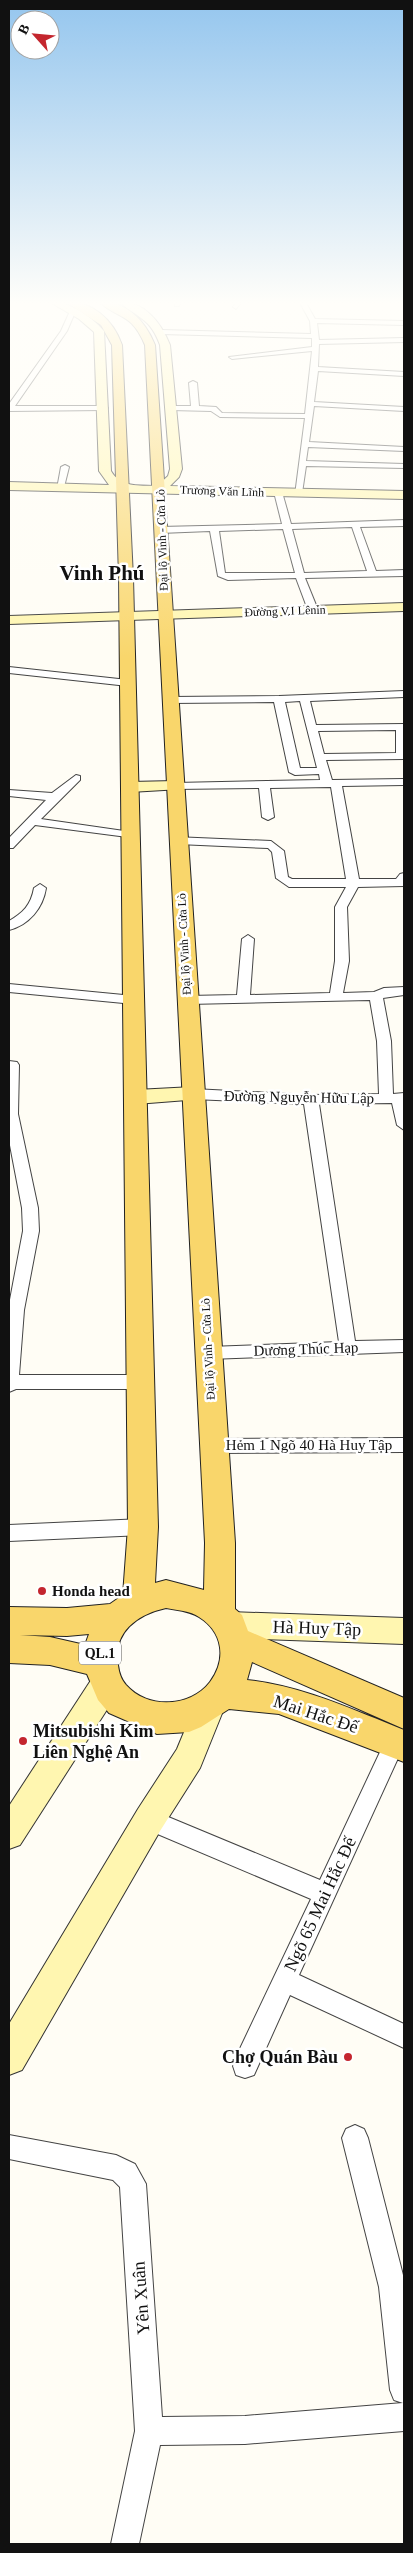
<svg xmlns="http://www.w3.org/2000/svg" width="413" height="2553" font-family="'Times New Roman',serif">
<rect width="100%" height="100%" fill="#fffdf5"/>
<g fill="none" stroke-linecap="round" stroke-linejoin="round">
<!-- street casing -->
<g stroke="#444" stroke-width="2">
<g id="street">
<path d="M175 301H181L179 306H175Z"/>
<path d="M236 301H242L236 309 233 307Z"/>
<path d="M299 301H305L315 319 404 321V325L317 323 319 340 404 338V342L319 344 318 367 404 372V376L318 371 314 402 404 407V411L314 406 309 442 404 447V451L308 447 306 461 404 464V468L306 466 302 493 295 495 305 418 220 417 211 411 171 410 167 408 171 406H191L189 383 193 381 197 383 199 406 216 407 222 413 305 414 312 351 232 359 229 357 312 347V338L161 334 158 332 161 330 311 334 310 321Z"/>
<path d="M71 309 76 310 67 331 15 406H104L108 408 104 410 9 411V404L61 331Z"/>
<path d="M65 465 69 467 64 487 57 489 61 467Z"/>
<path d="M278 490 282 492 291 524 404 520V526L360 527 376 571 404 570V576L305 578 318 610 313 613 308 610 296 578 228 580 218 576 210 531 160 533 156 530 160 527 282 524 274 492ZM352 527 367 571 304 573 292 529ZM283 529 295 573H225L219 531Z"/>
<path d="M9 667 128 680 133 683 128 686 9 673Z"/>
<path d="M404 691V697L310 701 316 725 404 724V759L326 760 332 780 404 779V785L342 786 359 879H396L400 874 404 873V886L358 887 347 907 349 961 343 993 374 992 384 988 404 987V995L383 998 391 1041 393 1094 404 1093V1130L397 1125 392 1103 319 1104 355 1341 404 1340V1352L209 1359 203 1358 200 1353 203 1348 209 1347 339 1342 304 1104 193 1099 186 1094 193 1089 311 1095 379 1094 377 1041 370 1000 188 1004 181 1000 188 996 237 995 242 939 248 935 254 939 250 995 330 993 335 961V907L346 887H289L276 878 272 852 268 848 178 844 174 843V837L271 841 284 851 288 877 292 879H346L331 787 270 788 274 817 268 820 262 817 259 788 175 789 169 786 175 783 320 780 319 774 295 775 289 772 274 702 170 703 165 700 170 697 279 696ZM300 701 317 768H300L285 702ZM396 730V753L324 754 318 731Z"/>
<path d="M76 775 80 776V780L41 819 131 832 137 836 135 838 35 825 13 848H9V838L46 800 9 796V790L52 793Z"/>
<path d="M40 884 46 888C43 908 29 925 9 930V921C23 913 31 905 34 888Z"/>
<path d="M9 984 134 996 141 1000 134 1004 9 992Z"/>
<path d="M9 1061 17 1062 19 1065 18 1114 38 1208 39 1231 24 1310 19 1375H141L147 1377 150 1382 147 1387 141 1389H16L9 1392V1305L23 1231 22 1208 9 1140Z"/>
<path d="M404 1438V1452L214 1453 208 1451 205 1446 208 1441 214 1439Z"/>
<path d="M143 1519 150 1521 152 1527 150 1533 143 1535 9 1541V1525Z"/>
<path d="M395 1732 402 1735 404 1745 299 1975 404 2024V2048L290 1995 254 2075 245 2078 236 2075 233 2066 236 2057 311 1899 141 1827 138 1820 141 1813 149 1809 320 1880 388 1735Z"/>
<path d="M355 2125 364 2129 368 2138 404 2279V2431L245 2444 160 2445 139 2544H111L135 2431 120 2187 113 2180 9 2159V2135L116 2155 135 2164 146 2184 162 2417 245 2416 403 2403 394 2400 390 2390 379 2287 342 2138 346 2129Z"/>
</g>
</g>
<!-- secondary casing -->
<g stroke="#333" stroke-width="2">
<g id="secondary">
<path d="M48 301C68 301 90 315 104 331L111 471C121 488 138 485 157 486L168 476 170 469 160 345C150 317 137 318 118 301 144 301 161 322 170 345L182 469 179 477 170 486 404 491V499L9 490V482L109 485 99 471 94 332 79 319Z"/>
<path d="M404 603V611L9 624V616Z"/>
<path d="M175 781 183 786 181 789 130 792 122 787 130 782Z"/>
<path d="M193 1087 200 1089 204 1094 200 1099 136 1104 129 1102 125 1097 129 1092 136 1090Z"/>
<path d="M230 1612 404 1618V1644L230 1638 220 1634 216 1625 220 1616Z"/>
<path d="M106 1671 117 1674 121 1684 117 1694 20 1845 9 1849V1806L95 1674Z"/>
<path d="M210 1692 221 1696 225 1706 200 1768 160 1831 22 2070 9 2075V2024L138 1809 177 1749 199 1696Z"/>
</g>
</g>
<!-- primary casing -->
<g stroke="#222" stroke-width="2">
<path id="primary" d="M64 301C92 301 113 319 122 345L133 578 158 1527 155 1583 166 1580 204 1590 205 1543 145 345C131 312 119 320 98 301 126 301 145 320 155 345L235 1543V1609L242 1615 248 1631 404 1698V1729L252 1662 247 1680C303 1686 353 1710 404 1730V1762L279 1714 229 1709 201 1727 189 1732 157 1734 109 1713 98 1700 87 1674 50 1665 9 1663V1607L67 1608 110 1604 123 1595 128 1527 119 578 112 345 101 325ZM166 1608C176 1610 191 1611 199 1617 223 1632 227 1659 210 1682 191 1707 148 1710 126 1685 121 1679 119 1673 118 1665 112 1632 138 1614 166 1608ZM89 1634 85 1645 50 1637 20 1635 67 1636Z"/>
</g>
<!-- street -->
<use href="#street" fill="#fff" fill-rule="evenodd"/>
<!-- secondary -->
<use href="#secondary" fill="#fff6b0" fill-rule="evenodd"/>
<!-- primary -->
<use href="#primary" fill="#f9d66b" fill-rule="evenodd"/>
</g>
<!-- sky -->
<linearGradient id="sky" x2="0" y2="1"><stop stop-color="#95c6ee"/><stop offset="0.46" stop-color="#fffefa"/><stop offset="1" stop-color="#fffefa" stop-opacity="0"/></linearGradient>
<rect width="413" height="659" fill="url(#sky)"/>
<!-- markers -->
<g fill="#c4262e" stroke="#fff" stroke-width="2">
<circle cx="42" cy="1591" r="5"/>
<circle cx="23" cy="1741" r="5"/>
<circle cx="348" cy="2057" r="5"/>
</g>
<g text-anchor="middle" dominant-baseline="central" stroke-width="5" stroke-linejoin="round" paint-order="stroke">
<!-- far-street labels -->
<g font-size="12" fill="#111" stroke="#fff">
<text transform="translate(222 491) rotate(2)">Trương Văn Lĩnh</text>
<text transform="translate(162 540) rotate(-92)">Đại lộ Vinh - Cửa Lò</text>
<text transform="translate(285 611) rotate(-2)">Đường V.I Lênin</text>
<text transform="translate(184 944) rotate(-93)">Đại lộ Vinh - Cửa Lò</text>
<text transform="translate(208 1349) rotate(-93)">Đại lộ Vinh - Cửa Lò</text>
</g>
<!-- shield labels -->
<rect fill="#fff" stroke="#585858" stroke-width="1" x="79" y="1641.5" width="42" height="23" rx="4"/>
<g font-size="14" font-weight="bold" fill="#111">
<text x="100" y="1653">QL.1</text>
</g>
<!-- street labels -->
<g font-size="15" fill="#111" stroke="#fff">
<text transform="translate(299 1097) rotate(1)">Đường Nguyễn Hữu Lập</text>
<text transform="translate(306 1349) rotate(-2)">Dương Thúc Hạp</text>
<text x="309" y="1445">Hẻm 1 Ngõ 40 Hà Huy Tập</text>
</g>
<!-- poi labels -->
<g font-size="15" font-weight="bold" fill="#111" stroke="#fff" text-anchor="start">
<text x="52" y="1591">Honda head</text>
</g>
<!-- near-street labels -->
<g font-size="18" fill="#111" stroke="#fff">
<text transform="translate(317 1628) rotate(2)">Hà Huy Tập</text>
<text transform="translate(316 1714) rotate(18)">Mai Hắc Đế</text>
<text transform="translate(320 1904) rotate(-65)">Ngõ 65 Mai Hắc Đế</text>
<text transform="translate(141 2298) rotate(-94)">Yên Xuân</text>
</g>
<!-- near-poi labels -->
<g font-size="18" font-weight="bold" fill="#111" stroke="#fff" text-anchor="start">
<text x="33" y="1731">Mitsubishi Kim<tspan x="33" dy="21">Liên Nghệ An</tspan></text>
<text x="338" y="2057" text-anchor="end">Chợ Quán Bàu</text>
</g>
<!-- far-town labels -->
<g font-size="21" font-weight="bold" fill="#111" stroke="#fff">
<text x="102" y="573">Vinh Phú</text>
</g>
</g>
<!-- border -->
<rect width="413" height="2553" fill="none" stroke="#111111" stroke-width="20"/>
<!-- north arrow -->
<g transform="translate(35 35) rotate(297)"><circle r="24" fill="#ffffff" stroke="#a0a0a0"/>
<path d="M0-4L9 19L0 12L-9 19Z" fill="#c4262e"/>
<text y="-8" font-size="14" font-weight="bold" text-anchor="middle" fill="#111111">B</text>
</g>
</svg>
